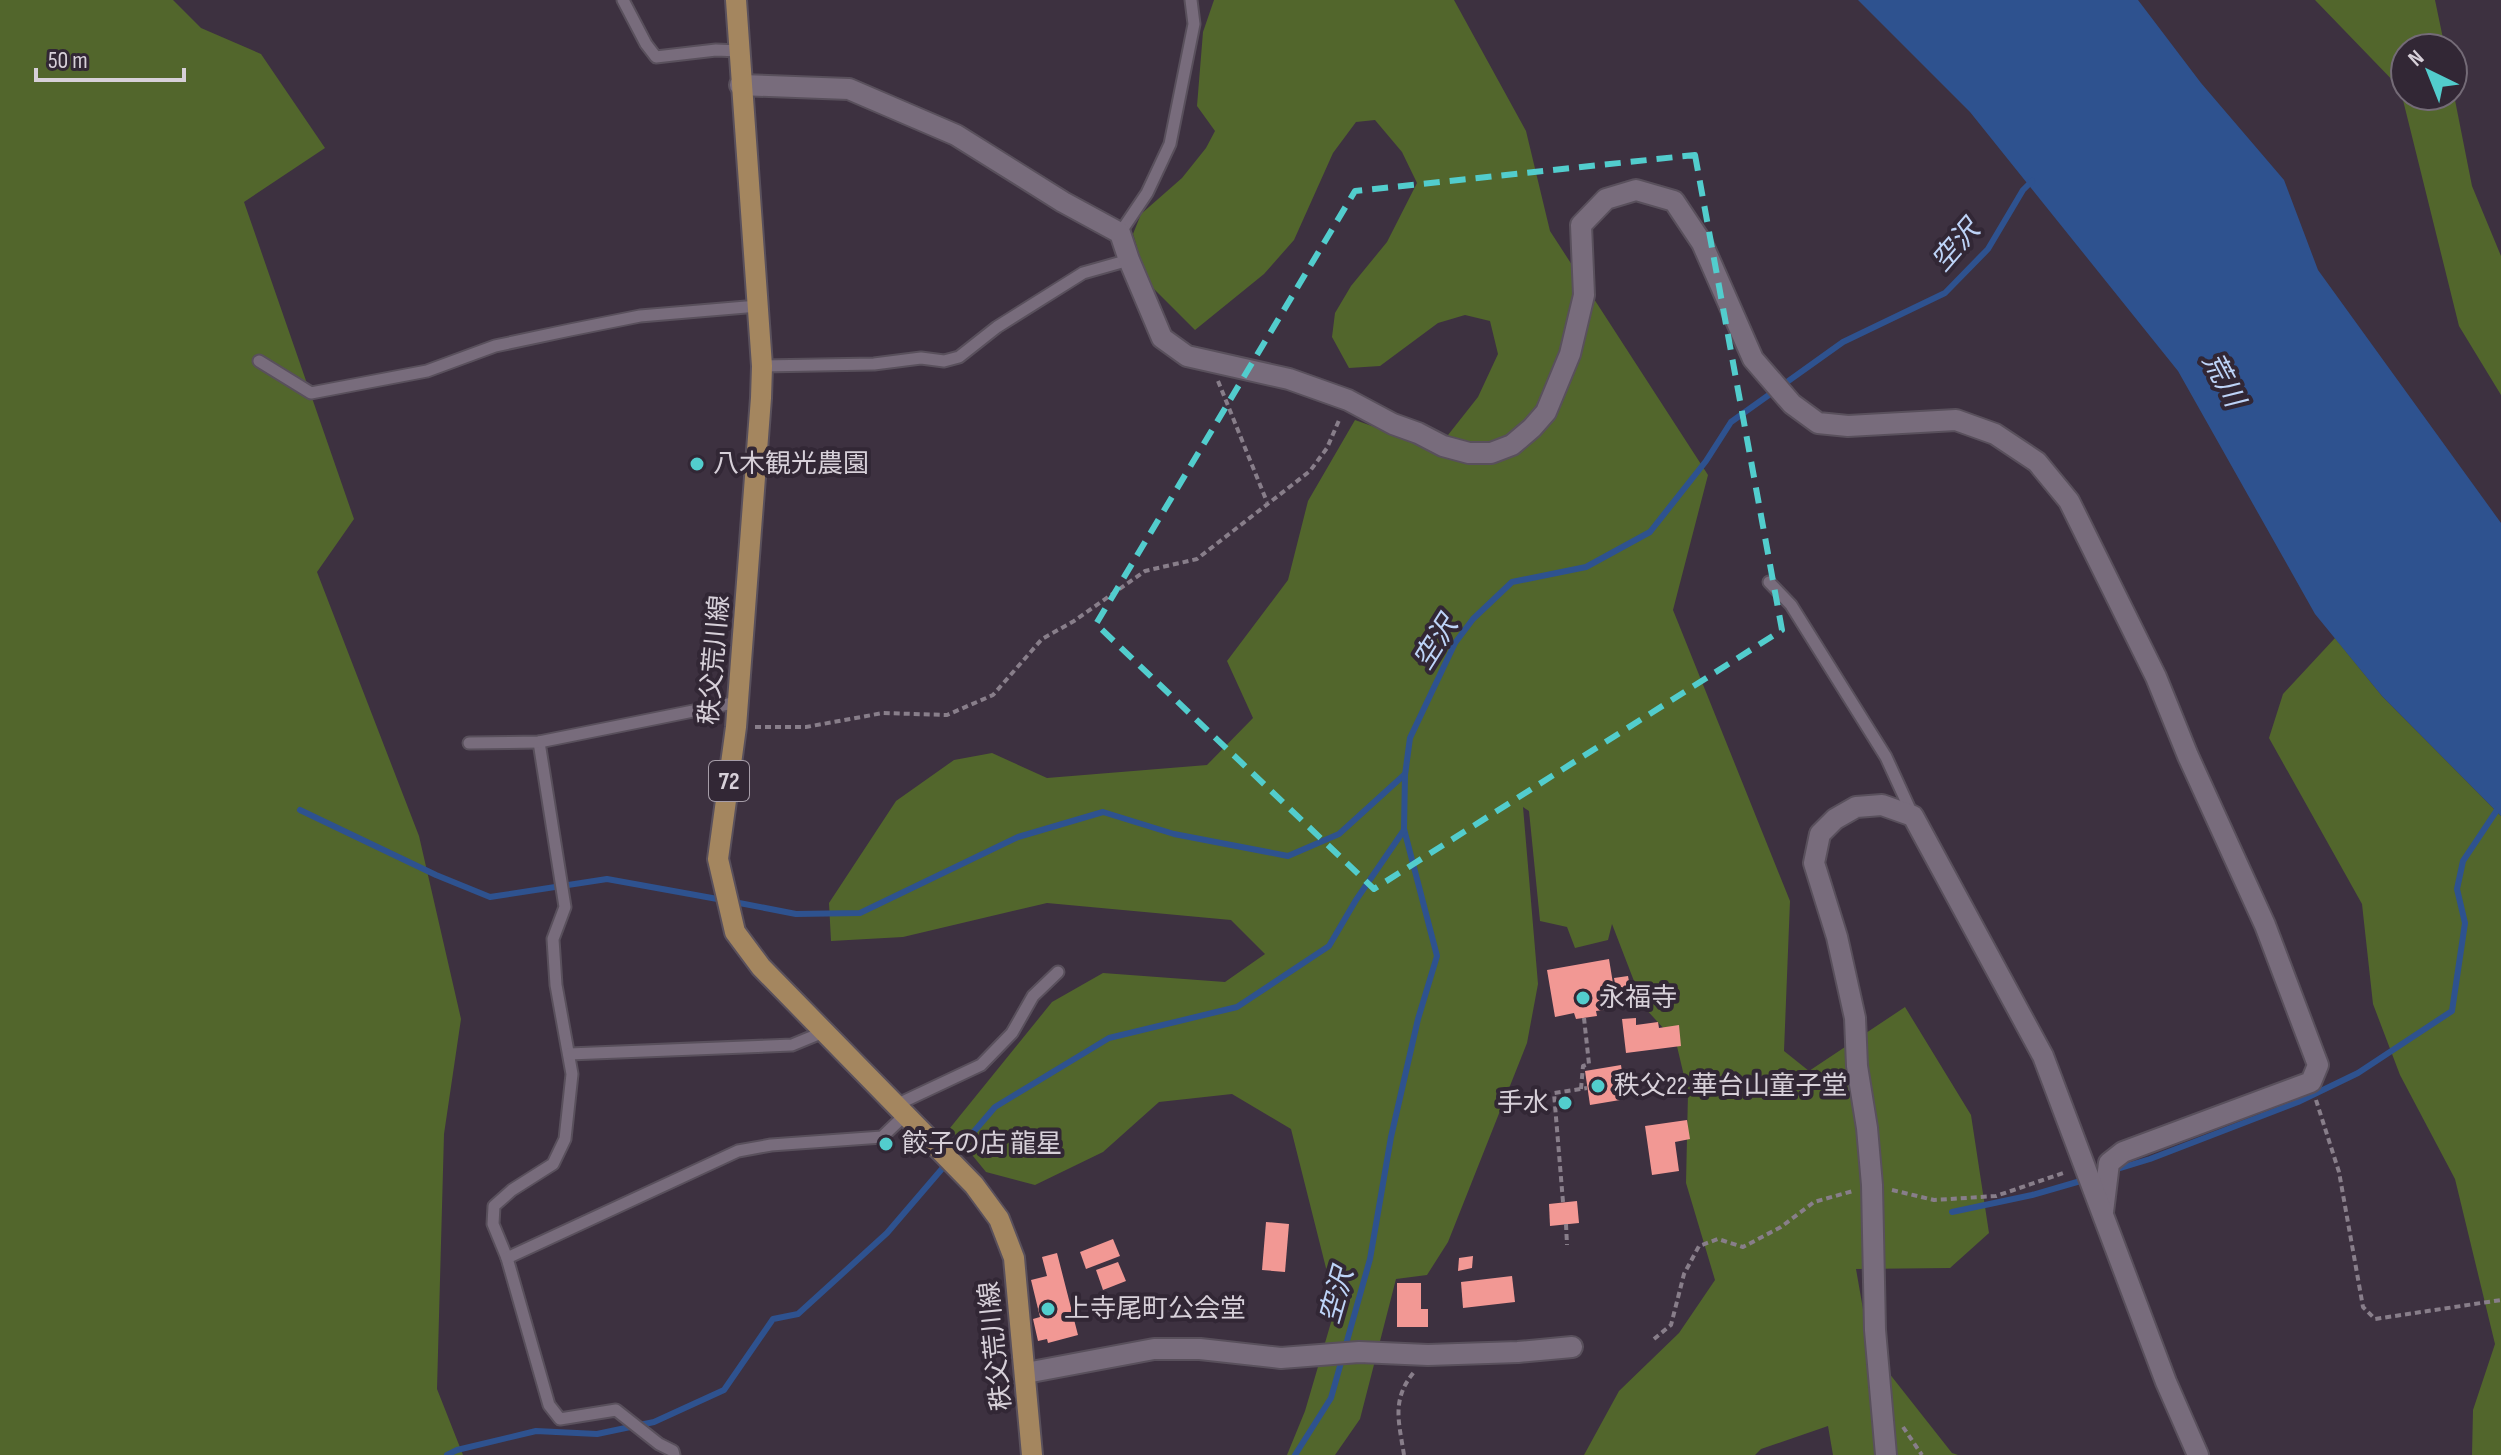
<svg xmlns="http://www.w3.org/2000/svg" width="2501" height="1455" font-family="'Sofia Sans Condensed','Noto Sans JP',sans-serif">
<rect width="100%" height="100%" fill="#3d3140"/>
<!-- green -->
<g fill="#52662c">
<path d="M0 0H173L201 28 261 54 325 148 244 202 354 519 317 572 419 836 461 1019 444 1134 437 1389 463 1455H0Z"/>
<path d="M1214 0H1454L1526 131 1550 231 1708 475 1673 610 1790 901 1784 1051 1809 1071 1905 1007 1971 1115 1989 1233 1950 1268 1856 1269 1870 1349 1952 1453 1958 1455H1833L1828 1426 1761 1449 1755 1455H1584L1619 1391 1679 1333 1715 1280 1686 1183 1688 1093 1676 1042 1644 1007 1612 924 1608 940 1575 948 1567 927 1540 921 1529 811 1523 807 1538 984 1527 1043 1448 1242 1427 1275 1396 1279 1360 1419 1335 1455H1287L1305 1411 1342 1285 1326 1268 1291 1129 1232 1094 1159 1102 1103 1152 1035 1185 986 1172 950 1128 1052 1002 1103 973 1225 982 1265 954 1231 920 1047 903 903 937 831 941 829 903 896 801 954 760 992 753 1047 778 1207 765 1253 718 1227 661 1288 580 1308 501 1355 420 1437 449 1478 397 1498 354 1490 321 1465 315 1438 323 1380 366 1349 368 1332 337 1335 313 1351 286 1387 242 1417 183 1402 152 1375 120 1356 122 1333 153 1294 240 1264 274 1195 330 1148 283 1133 234 1141 214 1182 178 1206 148 1215 131 1197 106 1203 32Z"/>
<path d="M2315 0H2435L2445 48H2405V96H2453V90L2472 186 2501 256V395L2459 326 2400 88Z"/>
<path d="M2335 638 2382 696 2501 816V1455H2472L2473 1410 2495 1344 2455 1179 2400 1075 2373 1004 2362 904 2269 738 2283 694Z"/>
</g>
<!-- water -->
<path fill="#2e528f" d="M1858 0H2138L2201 83 2284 180 2318 270 2501 523V816L2382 696 2315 614 2178 371 1970 112Z"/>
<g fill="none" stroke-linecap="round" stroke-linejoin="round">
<!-- stream -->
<g stroke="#2e528f" stroke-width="6">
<path d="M300 810 436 875 490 897 607 879 723 900"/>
<path d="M734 902 796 914 860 913 1018 837 1103 812 1174 834 1288 856 1339 834 1404 775"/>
<path d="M2114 1170 2150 1159 2298 1102 2358 1073 2452 1011 2465 923 2457 889 2463 861 2501 804"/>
<path d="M1952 1212 2032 1195 2084 1180"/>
<path d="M1345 1348 1370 1259 1391 1137 1418 1019 1437 956 1404 829 1405 775 1410 738 1455 643 1473 619 1512 582 1586 567 1650 532 1706 461 1731 422 1843 342 1945 293 1988 249 2023 190 2032 181"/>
<path d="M447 1455 457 1450 536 1431 597 1434 654 1422 724 1390 773 1319 798 1314 887 1233 995 1107 1109 1038 1237 1007 1329 946 1356 900 1404 830"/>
<path d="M1295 1455 1331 1398 1342 1359"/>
</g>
</g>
<!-- building -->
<g fill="#f29894">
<path d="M1609 959 1617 1008 1596 1011 1597 1016 1576 1019 1574 1013 1555 1017 1547 970Z"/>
<path d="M1628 976 1632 997 1618 999 1614 978Z"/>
<path d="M1636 1018V1025L1658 1022 1659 1028 1679 1025 1681 1046 1626 1053 1622 1019Z"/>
<path d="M1621 1065 1626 1099 1590 1105 1585 1071Z"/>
<path d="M1687 1120 1690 1139 1675 1142 1679 1171 1652 1175 1645 1126Z"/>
<path d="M1577 1201 1579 1223 1550 1226 1549 1204Z"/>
<path d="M1266 1222 1289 1224 1285 1272 1262 1270Z"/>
<path d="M1113 1239 1120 1256 1086 1269 1080 1252Z"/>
<path d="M1057 1253 1078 1335 1048 1343 1047 1339 1038 1341 1033 1319 1040 1317 1031 1280 1047 1276 1042 1257Z"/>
<path d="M1473 1256 1472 1268 1458 1271 1459 1258Z"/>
<path d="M1118 1262 1126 1281 1103 1290 1096 1270Z"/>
<path d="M1512 1276 1515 1302 1463 1308 1461 1282Z"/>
<path d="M1397 1283H1421V1309H1428V1327H1397Z"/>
</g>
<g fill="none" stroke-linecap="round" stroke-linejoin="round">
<!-- service casing -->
<g stroke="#59505c" stroke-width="15">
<g id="service">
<path d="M623 0 646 44 656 57 716 50 739 51"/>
<path d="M1120 233 1147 193 1170 144 1194 24 1191 0"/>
<path d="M259 361 311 393 427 371 495 346 570 330 640 316 758 306"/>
<path d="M762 366 874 364 921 358 944 361 959 357 997 327 1083 273 1129 260"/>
<path d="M1769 582 1791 605 1886 757 1913 816"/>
<path d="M539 742 565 907 553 939 556 985 572 1074 565 1139 553 1164 512 1190 494 1206 493 1224 507 1258 549 1405 560 1419 616 1410 659 1444 673 1451 674 1455"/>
<path d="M469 743 539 742 738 702"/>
<path d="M569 1054 792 1045 826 1031"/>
<path d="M896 1105 981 1065 1012 1033 1033 996 1058 972"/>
<path d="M507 1258 738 1151 771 1145 882 1137 905 1115"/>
</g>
</g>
<!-- minor casing -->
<g stroke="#59505c" stroke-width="24">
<g id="minor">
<path d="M740 85 849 89 956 135 1063 202 1120 233 1129 260 1162 338 1187 356 1289 379 1348 400 1393 424 1418 433 1443 446 1469 453H1491L1512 445 1532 428 1546 412 1570 354 1584 295 1581 225 1606 199 1636 190 1674 201 1702 243 1753 359 1792 404 1818 423 1848 426 1956 420 1995 434 2037 462 2069 501 2156 677 2188 756 2265 925 2318 1065 2311 1082 2123 1152 2109 1163 2103 1212"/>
<path d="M1026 1373 1154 1349H1200L1281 1358 1359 1352 1428 1355 1518 1352 1572 1347"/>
<path d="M1886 1455 1875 1330 1872 1185 1867 1128 1857 1066 1855 1018 1837 937 1814 863 1820 834 1835 819 1856 807 1882 805 1913 816 2043 1056 2166 1382 2198 1455"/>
</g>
</g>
<!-- primary casing -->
<g stroke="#59505c" stroke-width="24">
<path id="primary" d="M736 0 762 366 761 398 736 727 718 859 735 932 761 967 974 1185 999 1219 1014 1258 1032 1455"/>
</g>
<!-- path -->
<g stroke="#887e8a" stroke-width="4" stroke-dasharray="6 4" stroke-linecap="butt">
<path d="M1218 381 1267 502"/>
<path d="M755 727H806L883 713 947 715 993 695 1042 639 1074 621 1145 571 1197 559 1310 471 1327 448 1340 418"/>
<path d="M1581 1089 1583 1066 1589 1064 1584 1018"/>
<path d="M2316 1100 2339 1172 2363 1307 2375 1319 2501 1300"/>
<path d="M1892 1190 1934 1200 1996 1196 2066 1172"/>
<path d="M1563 1202 1554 1093 1587 1088"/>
<path d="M1566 1224 1567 1245"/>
<path d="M1654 1339 1671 1325 1684 1274 1699 1246 1718 1239 1743 1247 1781 1227 1814 1202 1853 1191"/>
<path d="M1903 1427 1922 1455"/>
<path d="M1404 1455C1399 1422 1391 1400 1414 1372"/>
</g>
<!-- service -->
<use href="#service" stroke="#786c7c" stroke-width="11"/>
<!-- minor -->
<use href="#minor" stroke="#786c7c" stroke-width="20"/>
<!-- primary -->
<use href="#primary" stroke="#a4865f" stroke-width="20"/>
</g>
<!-- marked area -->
<path fill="none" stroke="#52cdcd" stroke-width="6" stroke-dasharray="16 10" stroke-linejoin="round" d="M1695 155 1782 630 1374 889 1096 624 1355 191Z"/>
<!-- markers -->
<g fill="#52cdcd" stroke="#322735" stroke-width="3">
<circle cx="697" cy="464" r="8"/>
<circle cx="1583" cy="998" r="8"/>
<circle cx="1598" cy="1086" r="8"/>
<circle cx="1565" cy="1103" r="8"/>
<circle cx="886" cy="1144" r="8"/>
<circle cx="1048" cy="1309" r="8"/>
</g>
<g text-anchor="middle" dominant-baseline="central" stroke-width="8" stroke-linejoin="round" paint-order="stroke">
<!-- shield labels -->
<rect fill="#322735" stroke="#a69da8" stroke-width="2" x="709" y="761" width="40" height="40" rx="6"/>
<g font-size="24" font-weight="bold" fill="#d7d0d9">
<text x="729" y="781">72</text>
</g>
<!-- poi labels -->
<g font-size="26" fill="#d7d0d9" stroke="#322735" text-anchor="start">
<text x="713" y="464">八木観光農園</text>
<text x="1599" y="998">永福寺</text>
<text x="1614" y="1086">秩父22 華台山童子堂</text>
<text x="1549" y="1103" text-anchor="end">手水</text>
<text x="902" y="1144">餃子の店 龍星</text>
<text x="1064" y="1309">上寺尾町公会堂</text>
</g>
<!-- street labels -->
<g font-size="26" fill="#d7d0d9" stroke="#322735">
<text transform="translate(715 660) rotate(-85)">秩父荒川線</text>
<text transform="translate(996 1346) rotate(-96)">秩父荒川線</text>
</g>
<!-- water labels -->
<g font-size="28" font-style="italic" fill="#bdd3f7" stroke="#322735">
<text transform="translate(1956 246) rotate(-49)">空沢</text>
<text transform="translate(2223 380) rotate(62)">荒川</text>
<text transform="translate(1436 643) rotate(-58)">空沢</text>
<text transform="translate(1337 1296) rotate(-74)">空沢</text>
</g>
</g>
<!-- north arrow -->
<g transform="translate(2429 72) rotate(317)"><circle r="38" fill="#322735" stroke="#746b77" stroke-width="2"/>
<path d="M0-6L14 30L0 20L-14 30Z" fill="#52cdcd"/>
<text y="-12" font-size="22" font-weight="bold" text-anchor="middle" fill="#d7d0d9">N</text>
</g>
<!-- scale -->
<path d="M36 68v12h148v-12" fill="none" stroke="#d7d0d9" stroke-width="4"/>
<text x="48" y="68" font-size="24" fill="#d7d0d9" stroke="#322735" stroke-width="6" paint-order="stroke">50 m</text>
</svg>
